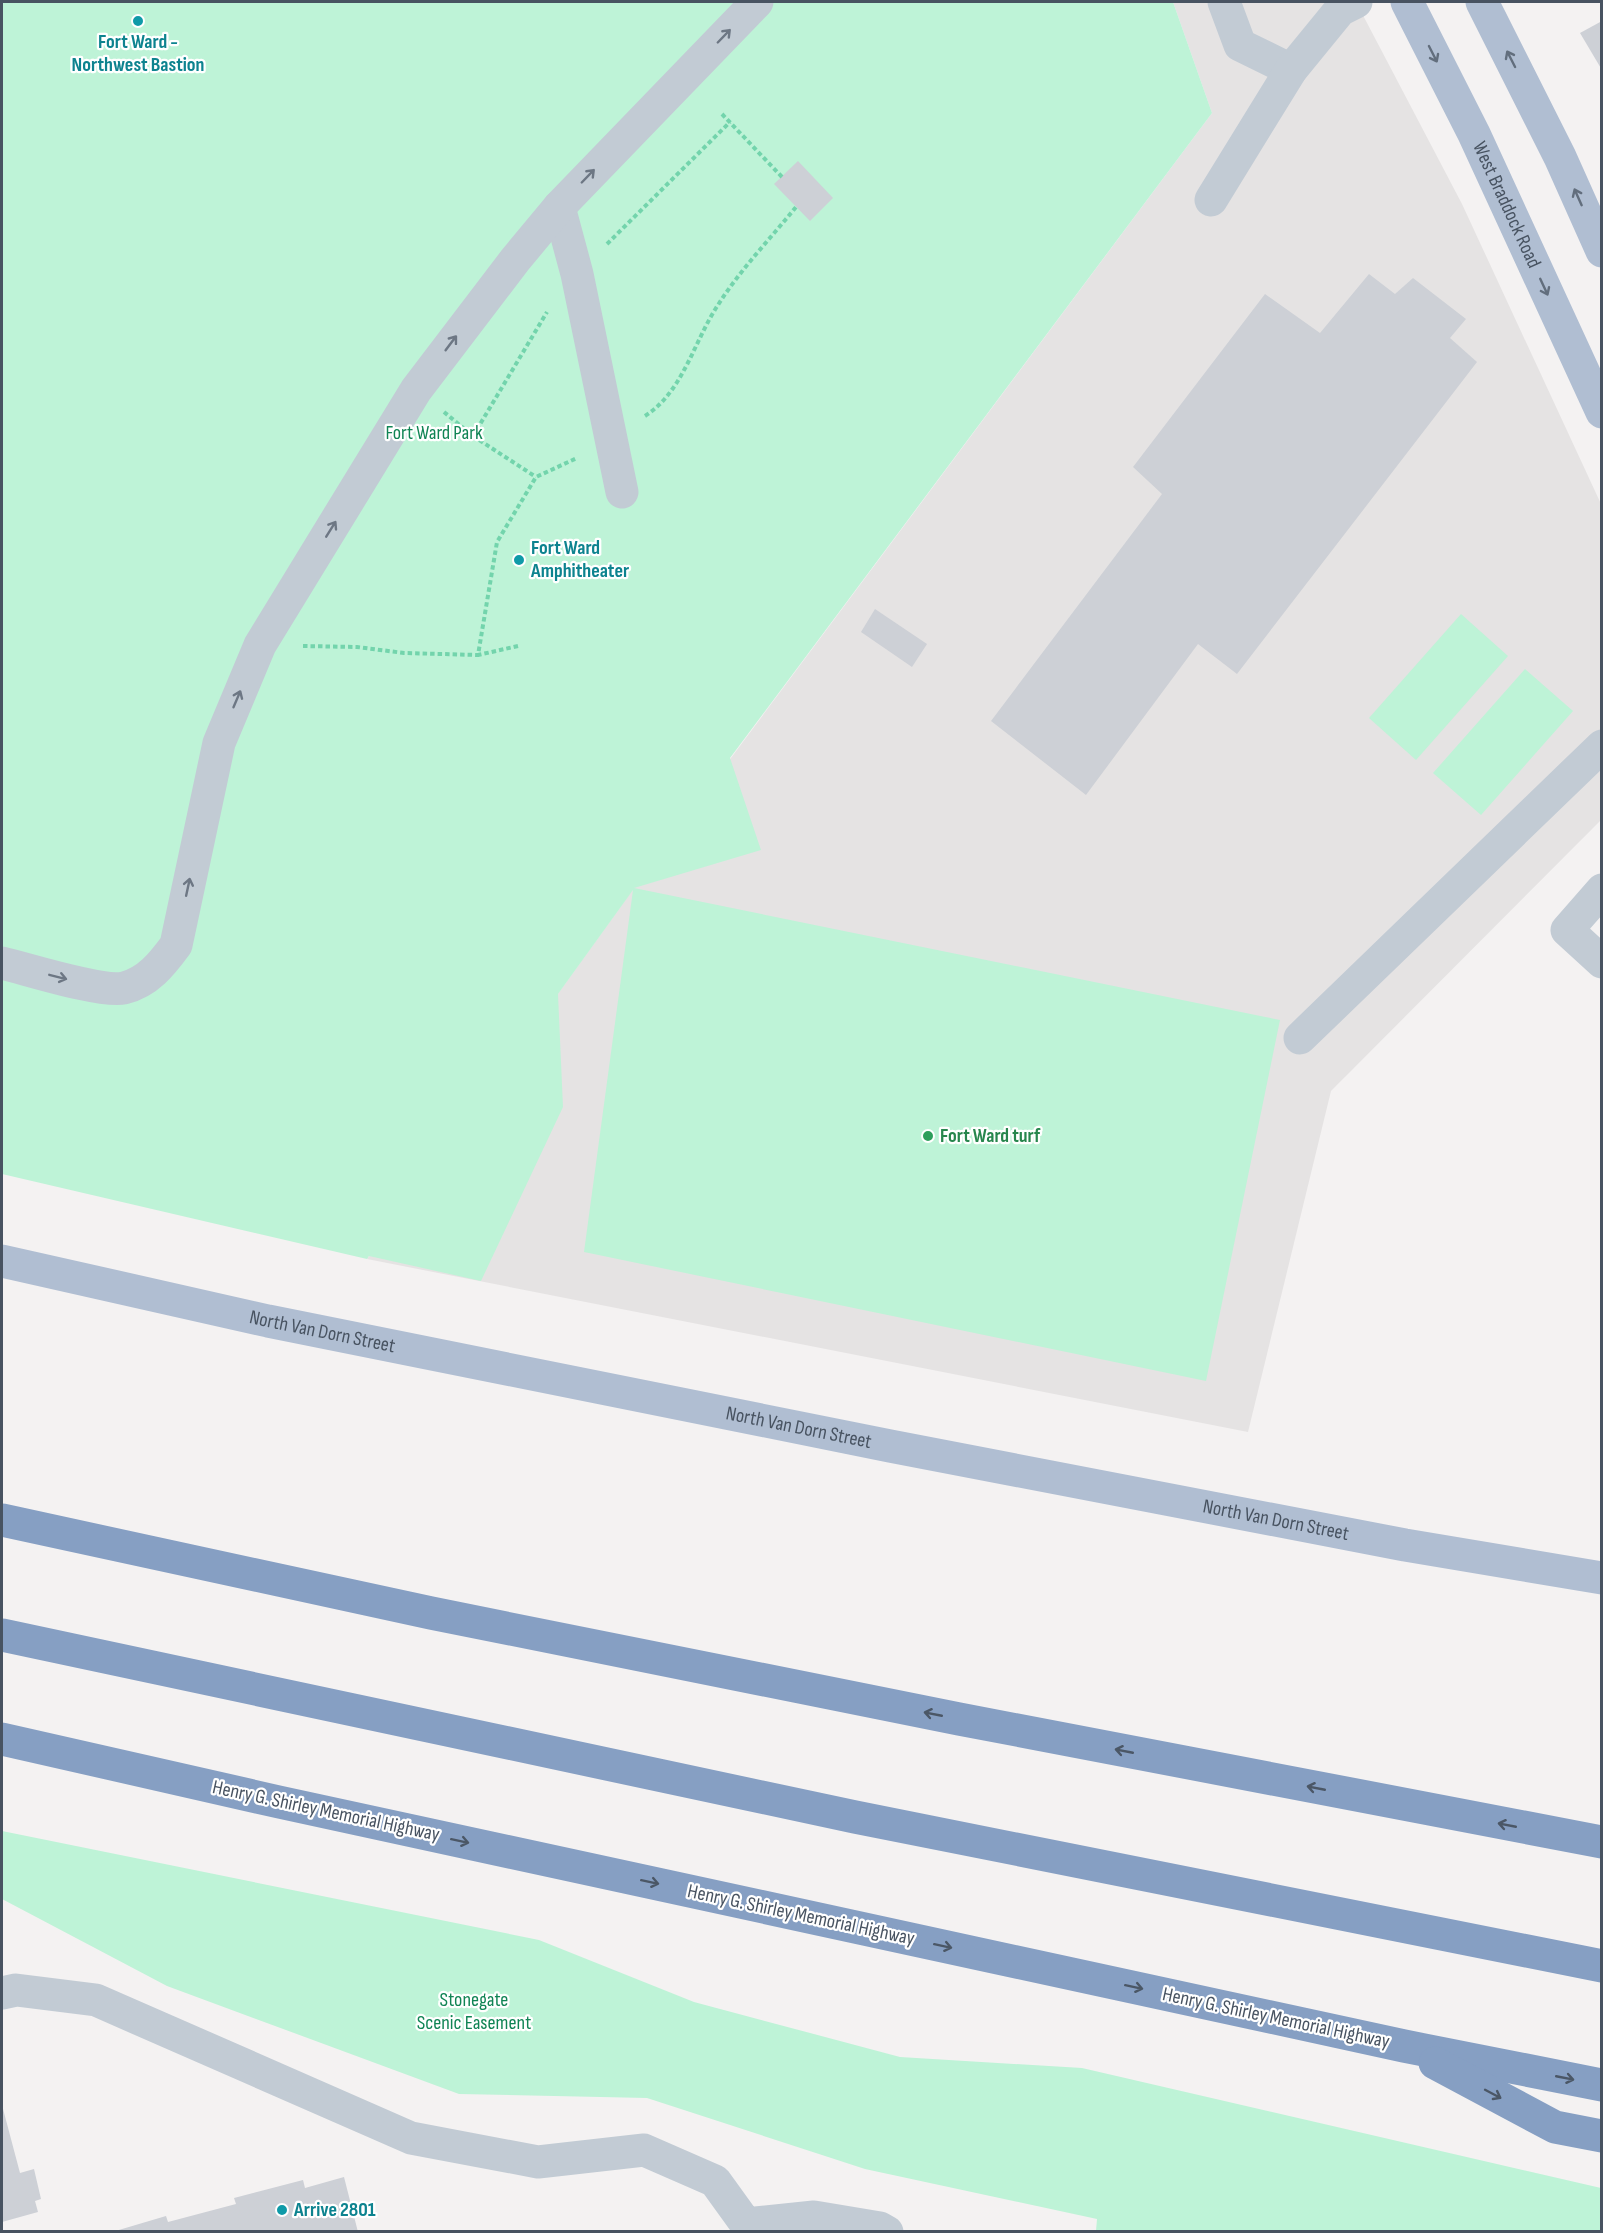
<svg xmlns="http://www.w3.org/2000/svg" width="1603" height="2233" font-family="'Sofia Sans Condensed',sans-serif">
<rect width="100%" height="100%" fill="#f4f2f2"/>
<!-- education -->
<path fill="#e5e3e3" d="M1173 2H1356L1462 204 1601 504V820L1331 1091 1248 1432 367 1259 634 888 1212 113Z"/>
<!-- green -->
<g fill="#bef3d7">
<path d="M2 2H1173L1212 113 730 758 761 850 634 888 1280 1020 1206 1381 584 1252 633 890 558 994 563 1107 481 1281 369 1256 367 1259 2 1174Z"/>
<path d="M1461 614 1508 656 1416 760 1369 718Z"/>
<path d="M1525 669 1573 711 1481 815 1433 773Z"/>
<path d="M2 1831 539 1940 694 2002 900 2057 1082 2068 1601 2188V2231H1096L1097 2219 865 2169 647 2098 459 2094 167 1986 2 1899Z"/>
</g>
<!-- building -->
<g fill="#cdd0d6">
<path d="M1602 21V70L1580 33Z"/>
<path d="M798 161 833 198 810 221 774 184Z"/>
<path d="M1369 274 1395 294 1413 278 1466 319 1450 338 1477 362 1237 674 1198 644 1086 795 991 721 1162 494 1133 467 1265 294 1320 333Z"/>
<path d="M875 609 927 644 912 667 861 632Z"/>
<path d="M2 2105 20 2173 34 2169 41 2199 35 2201 38 2212 2 2222Z"/>
<path d="M344 2177 358 2232H112L166 2216 168 2222 236 2204 234 2198 303 2180 305 2188Z"/>
</g>
<g fill="none" stroke-linecap="round" stroke-linejoin="round">
<!-- path -->
<g stroke="#73d4ac" stroke-width="4" stroke-dasharray="4.5 3" stroke-linecap="butt">
<path d="M722 114 782 177"/>
<path d="M607 244 730 122"/>
<path d="M444 412 473 436 547 312"/>
<path d="M645 416C683 392 694 341 718 305 740 270 770 239 796 207"/>
<path d="M473 436 536 477"/>
<path d="M303 646 357 647 404 653 478 655"/>
<path d="M518 646 478 655 497 542 536 477 577 458"/>
</g>
<!-- minor -->
<g stroke="#c2cbd4" stroke-width="33">
<path d="M1224 2 1240 45 1291 70"/>
<path d="M1211 200 1291 70 1340 10 1356 2"/>
<path d="M559 207 577 274 622 492"/>
<path d="M1602 890 1567 930 1602 962"/>
<path d="M2 963C27 969 102 993 124 988 148 982 162 964 176 945L219 743 260 645 416 390 515 260 559 207 757 2"/>
<path d="M1300 1038 1602 746"/>
<path d="M2 1993 16 1990 96 2000 411 2138 538 2162 644 2150 715 2181 746 2224 814 2217 880 2228 887 2232"/>
</g>
<!-- major -->
<g stroke="#b0bed2" stroke-width="33">
<path id="s1" d="M1407 2 1474 134 1602 412"/>
<path d="M1482 2 1560 157 1602 251"/>
<path id="s2" d="M2 1261 268 1321 890 1446 1405 1545 1602 1578"/>
</g>
<!-- highway -->
<g stroke="#869fc3" stroke-width="33">
<path d="M2 1520 431 1613 959 1719 1602 1842"/>
<path d="M2 1635 855 1817 1602 1966"/>
<path d="M2 1739 279 1802 1404 2046 1602 2085"/>
<path d="M1435 2063 1555 2127 1602 2136"/>
</g>
</g>
<!-- one-way arrows -->
<defs><path id="oneway-shaft" d="M-6 0H5M1.5-3L5.5 0L1.5 3" fill="none" stroke-width="1.6" stroke-linecap="round" stroke-linejoin="round" transform="scale(1.5)"/></defs>
<g stroke="#6d7784">
<use href="#oneway-shaft" transform="translate(724 36) rotate(-46)"/>
<use href="#oneway-shaft" transform="translate(588 176) rotate(-46)"/>
<use href="#oneway-shaft" transform="translate(451 343) rotate(-53)"/>
<use href="#oneway-shaft" transform="translate(331 529) rotate(-58)"/>
<use href="#oneway-shaft" transform="translate(237 699) rotate(-67)"/>
<use href="#oneway-shaft" transform="translate(188 887) rotate(-78)"/>
<use href="#oneway-shaft" transform="translate(58 977) rotate(14)"/>
</g>
<g stroke="#626e7d">
<use href="#oneway-shaft" transform="translate(1433 54) rotate(63)"/>
<use href="#oneway-shaft" transform="translate(1511 59) rotate(-117)"/>
<use href="#oneway-shaft" transform="translate(1578 197) rotate(-114)"/>
<use href="#oneway-shaft" transform="translate(1544 287) rotate(65)"/>
</g>
<g stroke="#4b5766">
<use href="#oneway-shaft" transform="translate(933 1714) rotate(-169)"/>
<use href="#oneway-shaft" transform="translate(1124 1751) rotate(-169)"/>
<use href="#oneway-shaft" transform="translate(1316 1788) rotate(-169)"/>
<use href="#oneway-shaft" transform="translate(1507 1825) rotate(-169)"/>
<use href="#oneway-shaft" transform="translate(460 1841) rotate(12)"/>
<use href="#oneway-shaft" transform="translate(650 1882) rotate(12)"/>
<use href="#oneway-shaft" transform="translate(943 1946) rotate(12)"/>
<use href="#oneway-shaft" transform="translate(1134 1987) rotate(12)"/>
<use href="#oneway-shaft" transform="translate(1565 2078) rotate(11)"/>
<use href="#oneway-shaft" transform="translate(1493 2094) rotate(28)"/>
</g>
<!-- markers -->
<g fill="#0f9aa8" stroke="#fff" stroke-width="2">
<circle cx="138" cy="21" r="6"/>
<circle cx="519" cy="560" r="6"/>
<circle cx="282" cy="2210" r="6"/>
</g>
<circle fill="#2e9e5b" stroke="#fff" stroke-width="2" cx="928" cy="1136" r="6"/>
<g text-anchor="middle" dominant-baseline="central" stroke-width="4.5" stroke-linejoin="round" paint-order="stroke">
<!-- culture labels -->
<g font-size="20" font-weight="bold" fill="#0d838f" stroke="#fff" text-anchor="start">
<text x="138" y="42" text-anchor="middle">Fort Ward -<tspan x="138" dy="23">Northwest Bastion</tspan></text>
<text x="531" y="548">Fort Ward<tspan x="531" dy="23">Amphitheater</tspan></text>
<text x="294" y="2210">Arrive 2801</text>
</g>
<!-- street labels -->
<g font-size="20" fill="#485361" stroke="#fff">
<text stroke="none"><textPath href="#s1" startOffset="226">West Braddock Road</textPath></text>
<text stroke="none"><textPath href="#s2" startOffset="328">North Van Dorn Street</textPath></text>
<text stroke="none"><textPath href="#s2" startOffset="814">North Van Dorn Street</textPath></text>
<text stroke="none"><textPath href="#s2" startOffset="1300">North Van Dorn Street</textPath></text>
<text transform="translate(326 1811) rotate(12)">Henry G. Shirley Memorial Highway</text>
<text transform="translate(801 1915) rotate(12)">Henry G. Shirley Memorial Highway</text>
<text transform="translate(1276 2018) rotate(12)">Henry G. Shirley Memorial Highway</text>
</g>
<!-- park labels -->
<g font-size="20" fill="#108454" stroke="#fff">
<text x="434" y="433">Fort Ward Park</text>
<text x="474" y="2000">Stonegate<tspan x="474" dy="23">Scenic Easement</tspan></text>
</g>
<!-- leisure labels -->
<g font-size="20" font-weight="bold" fill="#27864d" stroke="#fff" text-anchor="start">
<text x="940" y="1136">Fort Ward turf</text>
</g>
</g>
<!-- border -->
<rect width="1603" height="2233" fill="none" stroke="#485361" stroke-width="6"/>
</svg>
